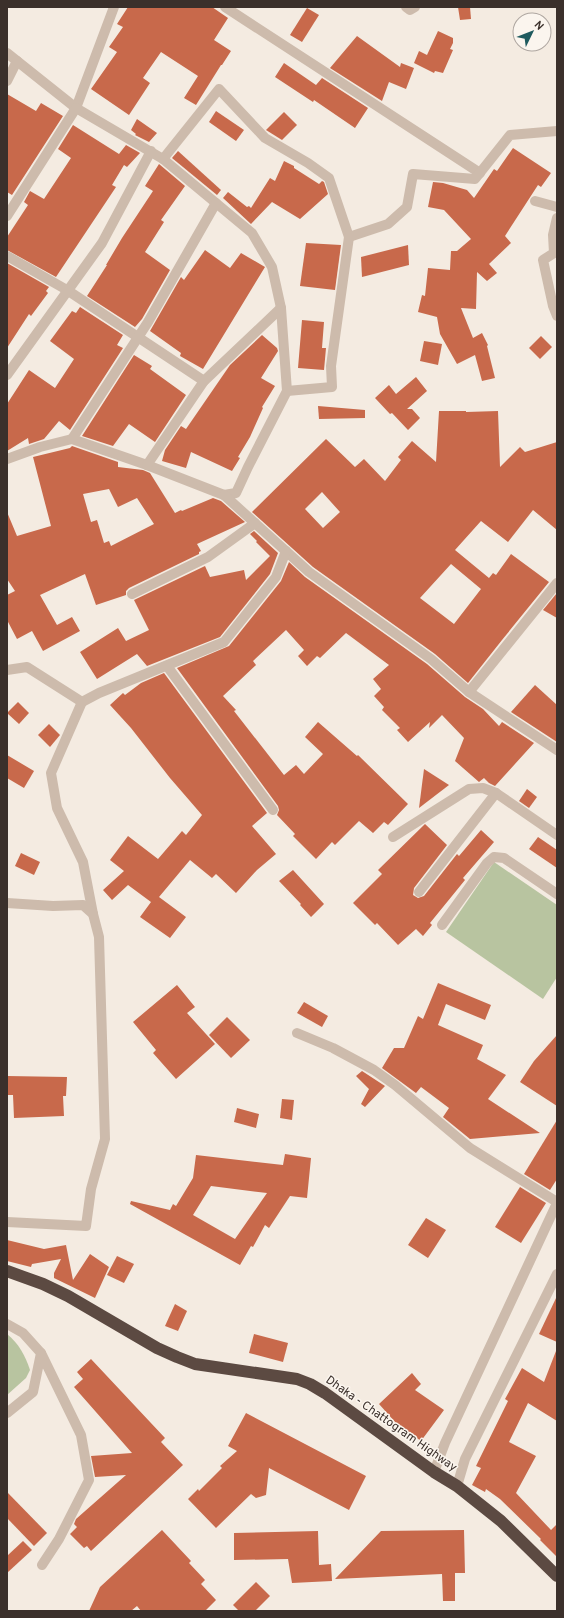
<svg xmlns="http://www.w3.org/2000/svg" width="564" height="1618" font-family="Overpass,sans-serif">
<rect width="100%" height="100%" fill="#f4ebe1"/>
<!-- green -->
<g fill="#b8c4a0">
<path d="M494 862 557 905V977L543 999 446 932Z"/>
<path d="M7 1334C19 1344 25 1355 30 1370L26 1378 7 1395Z"/>
</g>
<!-- building -->
<g fill="#c8694b" fill-rule="evenodd">
<path d="M128 7H212L228 18 214 40 231 51 222 65H221L196 105 184 98 198 76 161 52 143 78 150 83 129 115 91 89 117 52 109 47 123 27 117 24Z"/>
<path d="M458 7H470L471 19 460 20Z"/>
<path d="M307 8 319 15 302 42 290 35Z"/>
<path d="M438 31 453 38V43L450 49 453 50 443 73 435 71 434 73 414 63 419 51 427 55Z"/>
<path d="M357 36 400 67 401 63 414 68 406 89 389 82 382 101 330 68Z"/>
<path d="M284 63 316 85 322 78 368 108 355 128 314 100 313 102 275 77Z"/>
<path d="M7 94 36 111 41 103 63 116 12 195 7 192Z"/>
<path d="M216 111 244 130 236 141 209 122Z"/>
<path d="M284 112 297 125 282 140 266 130Z"/>
<path d="M137 119 157 133 149 142 135 135 136 134 131 130Z"/>
<path d="M73 125 119 154 126 145 140 153 127 167 124 165 112 185 116 187 56 277 7 250V237L28 205 24 202 30 191 44 199 71 158 58 149Z"/>
<path d="M513 148 551 173 541 187 538 185 505 236 511 243 489 264 497 273 487 281 477 272 476 309 461 308 473 338 482 333 488 345 487 346 495 378 482 381 475 355 457 364 440 334 437 317 418 312 422 295 425 296 428 268 450 270 451 251H457L471 239 444 210 428 207 433 182 443 183 467 190 474 198 494 169 497 171Z"/>
<path d="M178 151 221 190 217 195 172 158Z"/>
<path d="M284 161 294 166V168L319 184 322 181 324 182 328 194 300 219 272 202 251 224 223 198 228 192 247 207 249 206 251 208 270 178 275 181Z"/>
<path d="M159 164 185 186 161 220 164 222 145 252 170 270 142 319 135 327 87 296 107 265H106L122 238 153 191 145 186Z"/>
<path d="M306 243 341 245 335 290 300 286Z"/>
<path d="M408 245 409 265 362 277 361 257Z"/>
<path d="M205 250 230 268 241 253 265 267 203 369 180 356 181 353 150 331 181 277 184 280Z"/>
<path d="M7 263 49 287 46 291 48 293 31 316 29 314 7 348Z"/>
<path d="M80 307 123 335 117 345 123 348 70 430 59 421 44 439 29 444 28 438 7 451V404L29 370 55 388 74 359 50 341 72 311 76 313Z"/>
<path d="M302 320 324 322 322 348H326L324 370 298 368Z"/>
<path d="M262 335 277 348 278 351 261 378 275 386 262 407 263 408 250 437 238 457 240 458 232 471 191 452 186 468 162 461 165 450 181 426 186 429 230 365Z"/>
<path d="M541 336 552 347 540 359 529 348Z"/>
<path d="M424 341 442 344 438 365 420 361Z"/>
<path d="M134 355 152 366 150 369 186 395 155 442 129 424 113 446 82 436Z"/>
<path d="M416 377 427 391 407 409H412L420 418 408 430 392 413 390 414 375 398 389 385 396 394Z"/>
<path d="M318 406 365 410V418L319 419Z"/>
<path d="M439 411H466V412L498 411 500 467 520 447 525 452 557 442V530L533 510 508 542 481 521 455 550 489 578 493 573 496 575 511 554 549 582 502 640 468 683 435 654 313 567 252 512 326 439 355 467 364 459 385 481 401 460 398 457 412 441 436 462ZM322 492 340 512 323 528 305 509ZM451 564 481 589 454 624 420 598Z"/>
<path d="M72 446 118 462V467L143 470 150 473 175 513 181 510 182 511 213 498 221 501 245 522 197 544 201 551 199 552V554L129 588 126 591V595L96 605 85 574 40 595 57 625 72 617 80 631 43 651 32 631 17 639 7 620V595L15 591 7 579V512L17 536 51 526 33 457 70 448ZM109 489 118 507 137 498 154 524 111 546 109 541 104 543 97 520 91 522 83 494Z"/>
<path d="M254 531 278 553 270 574 220 637 147 666 137 654 97 679 80 652 118 628 126 641 149 630 134 600 205 566 210 577 244 570 246 580 270 556 256 542 257 541 250 534Z"/>
<path d="M289 562 305 577 427 664 465 697 483 709 499 726 502 722 534 743 495 786 489 783 484 778 479 782 455 761 464 738 442 715 429 728 430 722 408 742 397 730 400 728 382 710 384 707 374 696 381 689 373 679 389 665 346 633 320 658 317 656 307 666 298 656 304 650 286 630 253 661 256 665 223 696 236 710 234 711 284 775 296 765 304 774 323 754 305 737 318 722 357 756 358 755 408 804 388 825 384 822 373 833 359 821 335 845 332 842 316 859 293 836 295 834 277 815 279 810 278 806 177 668 229 646 281 581Z"/>
<path d="M557 593V618L543 610Z"/>
<path d="M164 673 267 813 252 826 276 854 257 870 236 893 216 874 212 878 190 860 159 897 186 917 170 938 140 917 151 902 128 885 112 900 103 890 124 871 110 860 128 836 158 859 182 831 186 835 202 815 170 778 131 728 110 705 123 693 125 695 141 683Z"/>
<path d="M535 685 557 705V742L511 712Z"/>
<path d="M18 702 29 713 19 724 7 713Z"/>
<path d="M49 724 60 735 50 747 38 735Z"/>
<path d="M7 755 34 771 24 788 7 778Z"/>
<path d="M424 769 449 785 419 808Z"/>
<path d="M527 789 537 797 529 808 519 801Z"/>
<path d="M425 824 447 845 414 888 413 895 418 898 424 896 457 854 459 856 481 830 494 842 463 878 465 880 430 923 432 925 423 936 416 929 398 945 377 923 375 925 353 903 382 874 378 870Z"/>
<path d="M538 837 557 850V868L529 849Z"/>
<path d="M21 853 40 862 34 875 15 866Z"/>
<path d="M293 870 324 904 311 917 300 905 301 904 279 881Z"/>
<path d="M438 983 491 1005 485 1020 446 1004 438 1025 483 1045 477 1059 506 1075 488 1099 540 1133 470 1139 443 1117 449 1108 421 1087 416 1093 382 1068 394 1048H404L418 1016 423 1019Z"/>
<path d="M177 985 195 1007 187 1013 215 1044 176 1079 153 1053 156 1050 133 1022Z"/>
<path d="M304 1002 328 1016 322 1027 297 1013Z"/>
<path d="M227 1017 250 1040 231 1058 209 1035Z"/>
<path d="M557 1035V1106L520 1082 534 1061Z"/>
<path d="M362 1071 385 1086 365 1107 361 1104 369 1089 356 1076Z"/>
<path d="M7 1076 67 1077 66 1096H63L64 1116 14 1118 13 1095H7Z"/>
<path d="M282 1099 294 1100 292 1120 280 1118Z"/>
<path d="M237 1108 259 1114 256 1128 234 1122Z"/>
<path d="M557 1120V1179L550 1190 524 1174Z"/>
<path d="M285 1154 311 1158 307 1198 290 1196 269 1228 265 1225 253 1247 251 1246 240 1265 130 1204 131 1201 170 1210 173 1204 176 1206 193 1178 196 1155 283 1165ZM211 1186 267 1193 235 1239 193 1215Z"/>
<path d="M520 1187 546 1203 521 1243 495 1227Z"/>
<path d="M426 1218 446 1230 428 1258 408 1245Z"/>
<path d="M7 1240 44 1249 66 1245 73 1280 90 1254 109 1267 95 1298 54 1278V1273L61 1259 32 1264 31 1267 7 1261Z"/>
<path d="M117 1256 134 1264 124 1283 107 1275Z"/>
<path d="M557 1296V1342L539 1334Z"/>
<path d="M175 1304 187 1311 178 1331 165 1326Z"/>
<path d="M254 1334 288 1343 283 1362 249 1353Z"/>
<path d="M556 1351 557 1421 528 1403 509 1442 536 1456 516 1493 551 1530 557 1524V1557L540 1540 541 1539 500 1499 486 1489 485 1492 472 1485 481 1468 476 1466 508 1401 505 1399 522 1368 544 1382Z"/>
<path d="M91 1359 165 1438 161 1442 183 1465 91 1551 87 1546 84 1548 70 1534 77 1527 74 1524 76 1519 126 1475 95 1477 91 1456 132 1453 74 1387 83 1379 77 1372Z"/>
<path d="M412 1373 421 1384 415 1390 444 1410 421 1441 396 1423 379 1404Z"/>
<path d="M246 1413 366 1476 349 1510 269 1468 266 1495 256 1498 251 1494 216 1528 188 1499 198 1489 199 1491 222 1468 220 1466 237 1451 228 1446Z"/>
<path d="M7 1492 47 1533 34 1546 7 1518Z"/>
<path d="M162 1530 191 1561 189 1563 205 1580 201 1584 216 1600 205 1611H141L137 1606 131 1611H89L100 1587Z"/>
<path d="M464 1530 465 1573H455V1601H443L442 1574 335 1579 381 1531Z"/>
<path d="M318 1531 319 1565 331 1564 332 1581 292 1583 288 1559 234 1560V1533Z"/>
<path d="M23 1541 32 1550 7 1573V1556Z"/>
<path d="M256 1582 270 1596 255 1611H239L233 1605Z"/>
</g>
<g fill="none" stroke-linecap="round" stroke-linejoin="round">
<!-- minor -->
<g stroke="#cdbbac" stroke-width="10">
<path d="M225 7 480 173"/>
<path d="M406 7 410 10 415 7"/>
<path d="M7 53 17 61 7 81"/>
<path d="M17 61 76 108 114 7"/>
<path d="M163 159 219 89 265 138 308 163 329 178 349 237 331 366 332 387 287 391"/>
<path d="M535 201 557 207"/>
<path d="M7 216 76 108 163 159 252 233 272 267 281 308 287 391 248 467 236 493 224 495 147 465 72 439 40 447 7 459"/>
<path d="M557 218 553 235 554 253 543 260 553 306 557 316"/>
<path d="M349 237 388 224 407 207 413 174 475 179 510 135 557 131"/>
<path d="M7 256 67 290 204 381"/>
<path d="M7 375 102 243 151 151"/>
<path d="M72 439 148 322 216 203"/>
<path d="M147 465 204 381 281 308"/>
<path d="M224 495 309 572 431 659 469 692 557 583"/>
<path d="M132 594 208 557 255 523"/>
<path d="M167 666 273 810"/>
<path d="M7 670 27 667 82 702 99 693 224 642 276 577 286 551"/>
<path d="M469 692 557 750"/>
<path d="M82 702 51 773 57 808 83 862 93 914"/>
<path d="M393 837 469 789 483 788 496 793 557 835"/>
<path d="M419 892 496 793"/>
<path d="M7 903 53 906 83 905 93 914 99 937 105 1139 91 1189 86 1226 7 1222"/>
<path d="M442 925 487 863 494 857 504 858 557 894"/>
<path d="M297 1033 333 1048 374 1070 395 1085 470 1148 557 1202"/>
<path d="M7 1324 23 1333 41 1353 33 1392 7 1413"/>
<path d="M41 1353 81 1435 89 1480 59 1539 42 1565"/>
<path d="M434 1472 445 1443 557 1203"/>
<path d="M457 1486 465 1459 557 1274"/>
</g>
<!-- highway -->
<path stroke="#5c4a42" stroke-width="12" d="M7 1271 43 1284 68 1296 157 1348 177 1357 195 1364 297 1379 310 1384 325 1393 434 1472 457 1486 501 1521 557 1576"/>
</g>
<g text-anchor="middle" dominant-baseline="central" stroke-width="3" stroke-linejoin="round" paint-order="stroke">
<!-- street labels -->
<g font-size="12" fill="#3b302b" stroke="#fbf5ee">
<text transform="translate(391 1424) rotate(35)">Dhaka - Chattogram Highway</text>
</g>
</g>
<!-- border -->
<rect width="564" height="1618" fill="none" stroke="#3b302b" stroke-width="16"/>
<!-- north arrow -->
<g transform="translate(532 32) rotate(47)"><circle r="19" fill="#fbf5ee" stroke="#aea6a0"/>
<path d="M0-3L7 15L0 10L-7 15Z" fill="#1f5a5e"/>
<text y="-6" font-size="11" font-weight="bold" text-anchor="middle" fill="#3b302b">N</text>
</g>
</svg>
